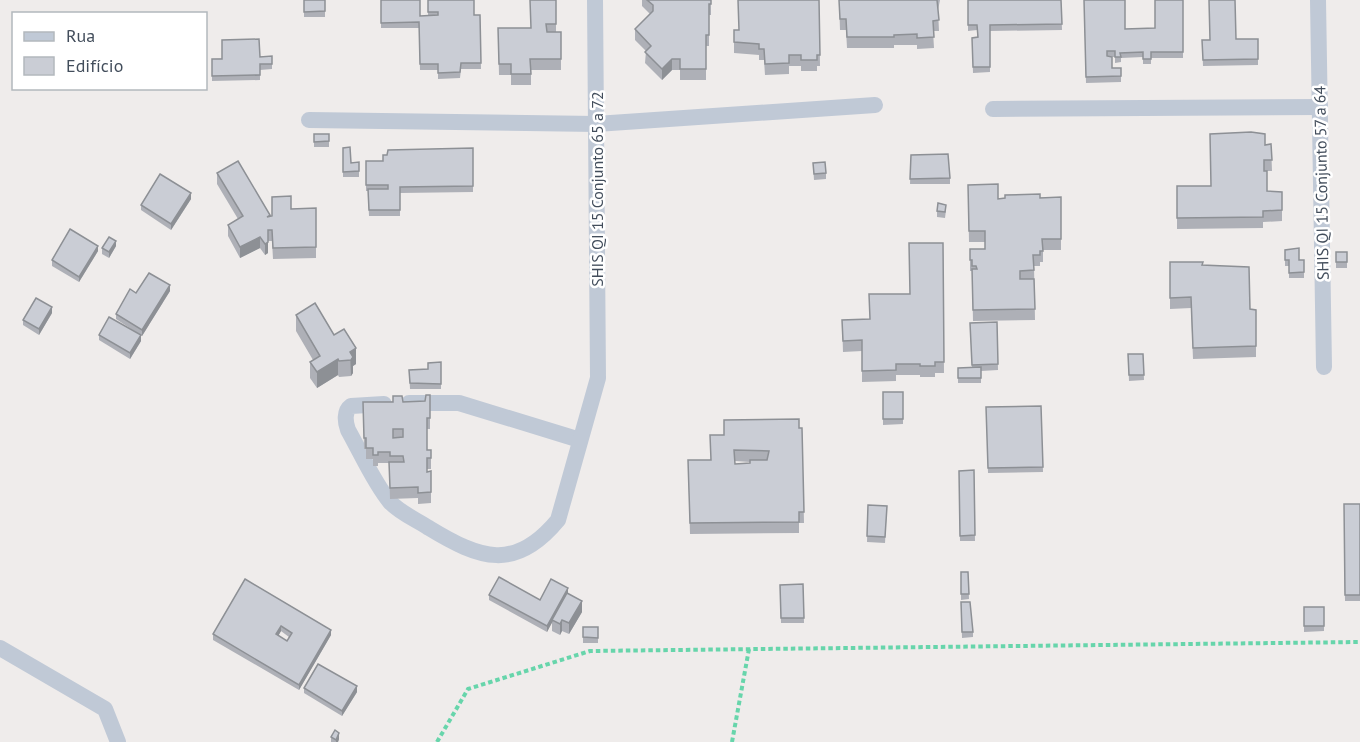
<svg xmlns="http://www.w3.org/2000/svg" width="1360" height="742" font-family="'PT Sans',sans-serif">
<rect width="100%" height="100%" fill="#efeceb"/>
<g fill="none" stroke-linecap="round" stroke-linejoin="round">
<!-- path -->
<g stroke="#67d5ab" stroke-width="4" stroke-dasharray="4.5 3" stroke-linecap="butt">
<path d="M437 742 468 689 590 651 1360 642"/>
<path d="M732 742 749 649"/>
</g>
<!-- street -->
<g stroke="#c0c9d6" stroke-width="16">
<path d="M1318 0 1324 367"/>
<path d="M993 109 1320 107"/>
<path d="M309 120 596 124 875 105"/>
<path d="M409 403H459L580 440"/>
<path d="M384 404 351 406C344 411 345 422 348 430 361 453 374 483 390 502 400 513 417 520 429 528 480 559 515 572 558 520L598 378 595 0"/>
<path d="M0 648 105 709 118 742"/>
</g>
</g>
<!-- wall -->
<g fill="#aeb0b7" fill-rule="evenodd">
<rect x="304" y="0" width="21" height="17"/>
<path d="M381 0 420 16H428V0L474 15H480L481 69H461L460 78 438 79V70H420L419 28H381Z"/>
<path d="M556 0V32H561V70H531V85H511V75H499L498 28H530Z"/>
<path d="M642 0H711V15H709V46H706V80H680V70H672L662 80 645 63 646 51 635 40V29L650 14 642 6Z"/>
<path d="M819 0 820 66H817V71H801V66H789V74L765 75 764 60H759V55L734 53V30H738Z"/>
<path d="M839 0H940L938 10 939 31H933L934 48 917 49V45H894V48H847L846 30H840Z"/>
<path d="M968 0H1061L1062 30 990 31V72L973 73 972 38 977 37V30L968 31Z"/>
<path d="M1084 0 1125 29 1155 28 1183 0V58H1151V64H1143V57L1121 58V62L1115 63V57H1112V68H1121V82L1086 83Z"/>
<path d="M1258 39V65L1203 66 1202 40Z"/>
<path d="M272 56V69L260 70V80L212 81V59Z"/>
<rect x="314" y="134" width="15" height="13"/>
<path d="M1271 144 1272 171H1267V191L1282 192V221L1263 222V228L1177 229V186H1210L1265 145Z"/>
<path d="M343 148 351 163 359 162V177H343Z"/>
<path d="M473 148V192L400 193V216H369L368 191H366V161H383Z"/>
<path d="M911 155 950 178V184H910Z"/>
<path d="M813 163 826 173V179L814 180Z"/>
<path d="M217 173 270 217 291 209 316 208V258L273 259 272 241H268V253L265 255 260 248 240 258 228 236V225L238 219 217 184Z"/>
<path d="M968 185 998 199 1061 197V250H1043V262H1040V266H1034L1035 320 973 321 972 271H970V249H985V242H969Z"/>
<path d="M191 199 171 230 141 210V205Z"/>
<path d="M946 210 945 218 937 217V211Z"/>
<path d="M943 243 944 373H935V377H920V375H896V381L862 382V351L843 352 842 320 870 319 910 294Z"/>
<path d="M116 246 109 258 102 254V248Z"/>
<path d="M1285 250 1299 260H1304V278H1289V266H1285Z"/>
<path d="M98 251 79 282 52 266V260Z"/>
<rect x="1336" y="252" width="11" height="16"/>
<path d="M1170 262 1203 265 1250 309 1256 310V357L1193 359 1191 308 1170 309Z"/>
<path d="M170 291 142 336 116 319V314L136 293Z"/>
<path d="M52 313 39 335 23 325V320Z"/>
<path d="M296 315 334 335 356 364 353 366V373L351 376 339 377 338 375 317 388 310 378V362L313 360 296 331Z"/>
<path d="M997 322 998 370 981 371V383H958V368H972L970 323Z"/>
<path d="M99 335 141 341 130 359 99 340Z"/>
<path d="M1128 354H1143L1144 380 1129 381Z"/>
<path d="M441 362V389H410L409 370 428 369Z"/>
<path d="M883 392H903V424L883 425Z"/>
<path d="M430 395V429H427V450H431V469H427V472L431 471V503L418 504V498L390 499 389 463H378V466H373V459H366V449H364L363 402 425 401Z"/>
<path d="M1041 406 1043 472 988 473 986 407Z"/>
<path d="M802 428 804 523H799V533L690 534 688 460H710L724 435ZM735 461 750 462V463L735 464Z"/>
<path d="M974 470 975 541H960L959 471Z"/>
<path d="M1344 504H1360V601H1345Z"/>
<path d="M868 505 887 506 885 543 867 542Z"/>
<path d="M961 572H968L969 599 961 600Z"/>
<path d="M245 579 331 635 299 690 213 640V634ZM281 631 289 637 287 641 278 636Z"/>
<path d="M803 584 804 623H781L780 585Z"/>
<path d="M568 593 582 612 569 634 562 631 560 635 552 631V622L547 632 489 600V595L540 600Z"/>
<path d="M961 602 973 632V637L962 638Z"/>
<path d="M1304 607H1324V631L1304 632Z"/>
<rect x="583" y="627" width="15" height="16"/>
<path d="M304 688 357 692 342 716 304 693Z"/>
<path d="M331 737 339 739 338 742H331Z"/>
</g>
<!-- shaded-wall -->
<g fill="#8d9095">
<path d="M672 59V70L662 80V69Z"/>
<path d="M191 193V199L171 230V224Z"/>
<path d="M260 237V248L240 258V247Z"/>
<path d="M116 241V246L109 258V252Z"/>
<path d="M268 242V253L265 255V244Z"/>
<path d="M98 246V251L79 282V277Z"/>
<path d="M170 285V291L142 336V330Z"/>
<path d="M52 307V313L39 335V329Z"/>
<path d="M141 335V341L130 359V353Z"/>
<path d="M356 348V364L353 366V373L351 376 350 352Z"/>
<path d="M338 359V375L317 388V372Z"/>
<path d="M568 588V593L547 632V626Z"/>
<path d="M582 601V612L569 634V623Z"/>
<path d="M562 620V631L560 635V624Z"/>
<path d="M281 626V631L276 640V634Z"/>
<path d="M331 630V635L299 690V685Z"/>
<path d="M357 686V692L342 716V711Z"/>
<path d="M339 733V739L338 742H336V740Z"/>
</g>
<!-- building -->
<g fill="#cacdd5" stroke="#8d9095" stroke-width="1.5" fill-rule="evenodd">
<path d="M304 0H325V11L304 12Z"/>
<path d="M381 0H420V16L438 15V12H428V0H474V15H480L481 63H461L460 72 438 73V64H420L419 22 381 23Z"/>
<path d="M530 0H556V24H546L547 32H561V59H530L531 74H511V64H499L498 28H531Z"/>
<path d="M647 0H711V4H709V35H706V69H680V59H672L662 69 645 52 651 46 635 29 653 11V5Z"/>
<path d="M738 0H819L820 55H817V60H801V55H789V63L765 64 764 49H759V44L734 42V30H739Z"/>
<path d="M839 0H937L939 20 933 21 934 37 917 38V34L894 35V37H847L846 19H840Z"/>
<path d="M968 0H1061L1062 24 990 25V67H973L972 38 978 37 977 25H968Z"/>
<path d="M1084 0H1125V29L1155 28V0H1183V52H1151V59H1143V52L1120 53 1121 57H1115V51H1107V56L1112 57V68H1121V76L1086 77Z"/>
<path d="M1209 0H1235L1236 39H1258V59L1203 60 1202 40H1210Z"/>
<path d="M259 39 260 57 272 56V64H260V75L212 76V59H222V40Z"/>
<path d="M1251 132 1265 134V145L1271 144 1272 160H1264V171H1267V191L1282 192V210L1263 211V217L1177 218V186H1211L1210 134Z"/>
<path d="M314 134H329V141L314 142Z"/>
<path d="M350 147 351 163 359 162V171L343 172V148Z"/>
<path d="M473 148V186L400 187V210H369L368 189H388V185H366V161H383V155H387L388 150Z"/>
<path d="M948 154 950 178 910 179 911 155Z"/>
<path d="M238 161 270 215 267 217 272 216V197L291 196V209L316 208V247L273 248 272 230H268V242L265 244 260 237 240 247 228 225 243 216 217 173Z"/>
<path d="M825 162 826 173 814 174 813 163Z"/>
<path d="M160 174 191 193 171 224 141 205Z"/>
<path d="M998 184V199L1005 198V195L1040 194V198L1061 197V239H1042L1043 251H1040V255H1033L1034 270 1020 271V279H1034L1035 309 973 310 972 269H977L976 266H972V260H970V249H985V231H969L968 185Z"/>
<path d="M938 203 946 205 945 212 937 211Z"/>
<path d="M70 229 98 246 79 277 52 260Z"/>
<path d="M109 237 116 241 109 252 102 248Z"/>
<path d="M909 243H943L944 362H935V366H920V364H896V370L862 371V340L843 341 842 320 870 319 869 294H910Z"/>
<path d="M1299 248V260H1304V272L1289 273V260H1285V250Z"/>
<rect x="1336" y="252" width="11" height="10"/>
<path d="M1170 262H1203L1202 265 1249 267 1250 309 1256 310V346L1193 348 1191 297 1170 298Z"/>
<path d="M149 273 170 285 142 330 116 314 130 289 136 293Z"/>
<path d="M36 298 52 307 39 329 23 320Z"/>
<path d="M315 303 334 335 344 329 356 348 350 352 353 357 351 360 339 361 338 359 317 372 310 362 320 356 296 315Z"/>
<path d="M109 317 141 335 130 353 99 335Z"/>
<path d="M997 322 998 364 972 365 970 323Z"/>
<path d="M1128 354H1143L1144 375H1129Z"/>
<path d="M441 362V384L410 383 409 370 428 369V363Z"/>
<path d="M981 367V378H958V368Z"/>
<rect x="883" y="392" width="20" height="27"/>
<path d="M426 395H430V418H427V450H431V458H427V472L431 471V492L418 493V487L390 488 389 462H404L403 456H390V452H378V455H373V448H366V438H364L363 402H393V396H402L403 402 425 401ZM393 429H403V437L393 438Z"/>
<path d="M1041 406 1043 467 988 468 986 407Z"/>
<path d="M799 419V428H802L804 512H799V522L690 523 688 460H711L710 435H724V420ZM734 450 769 451 767 460H750V463L735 464Z"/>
<path d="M974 470 975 535 960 536 959 471Z"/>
<path d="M1344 504H1360V595H1345Z"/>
<path d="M868 505 887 506 885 537 867 536Z"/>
<path d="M961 572H968L969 594H961Z"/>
<path d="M499 577 540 600 551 579 568 588 547 626 489 595Z"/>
<path d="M245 579 331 630 299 685 213 634ZM281 626 292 633 287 641 276 634Z"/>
<path d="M803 584 804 618H781L780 585Z"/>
<path d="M567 593 582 601 569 623 562 620 560 624 552 620Z"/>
<path d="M961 602H970L973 632H962Z"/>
<rect x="1304" y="607" width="20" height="19"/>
<path d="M583 627H598V638L583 637Z"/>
<path d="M318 664 357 686 342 711 304 688Z"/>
<path d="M335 730 339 733 336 740 331 737Z"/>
</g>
<g text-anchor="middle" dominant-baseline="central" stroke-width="5" stroke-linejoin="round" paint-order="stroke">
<!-- street labels -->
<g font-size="16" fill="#424d5b" stroke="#fff">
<text transform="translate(1321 183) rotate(-91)">SHIS QI 15 Conjunto 57 a 64</text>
<text transform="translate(597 189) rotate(-90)">SHIS QI 15 Conjunto 65 a 72</text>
</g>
</g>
<!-- legend -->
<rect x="12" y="12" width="195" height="78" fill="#ffffff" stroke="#b3b8bd" stroke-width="1.5"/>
<rect x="24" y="32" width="30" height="9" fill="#c0c9d6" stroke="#b3b8bd" stroke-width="1.5"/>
<text x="66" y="42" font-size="18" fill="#424d5b">Rua</text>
<rect x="24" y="57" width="30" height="18" fill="#cacdd5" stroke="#b3b8bd" stroke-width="1.5"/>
<text x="66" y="72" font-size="18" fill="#424d5b">Edifício</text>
</svg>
